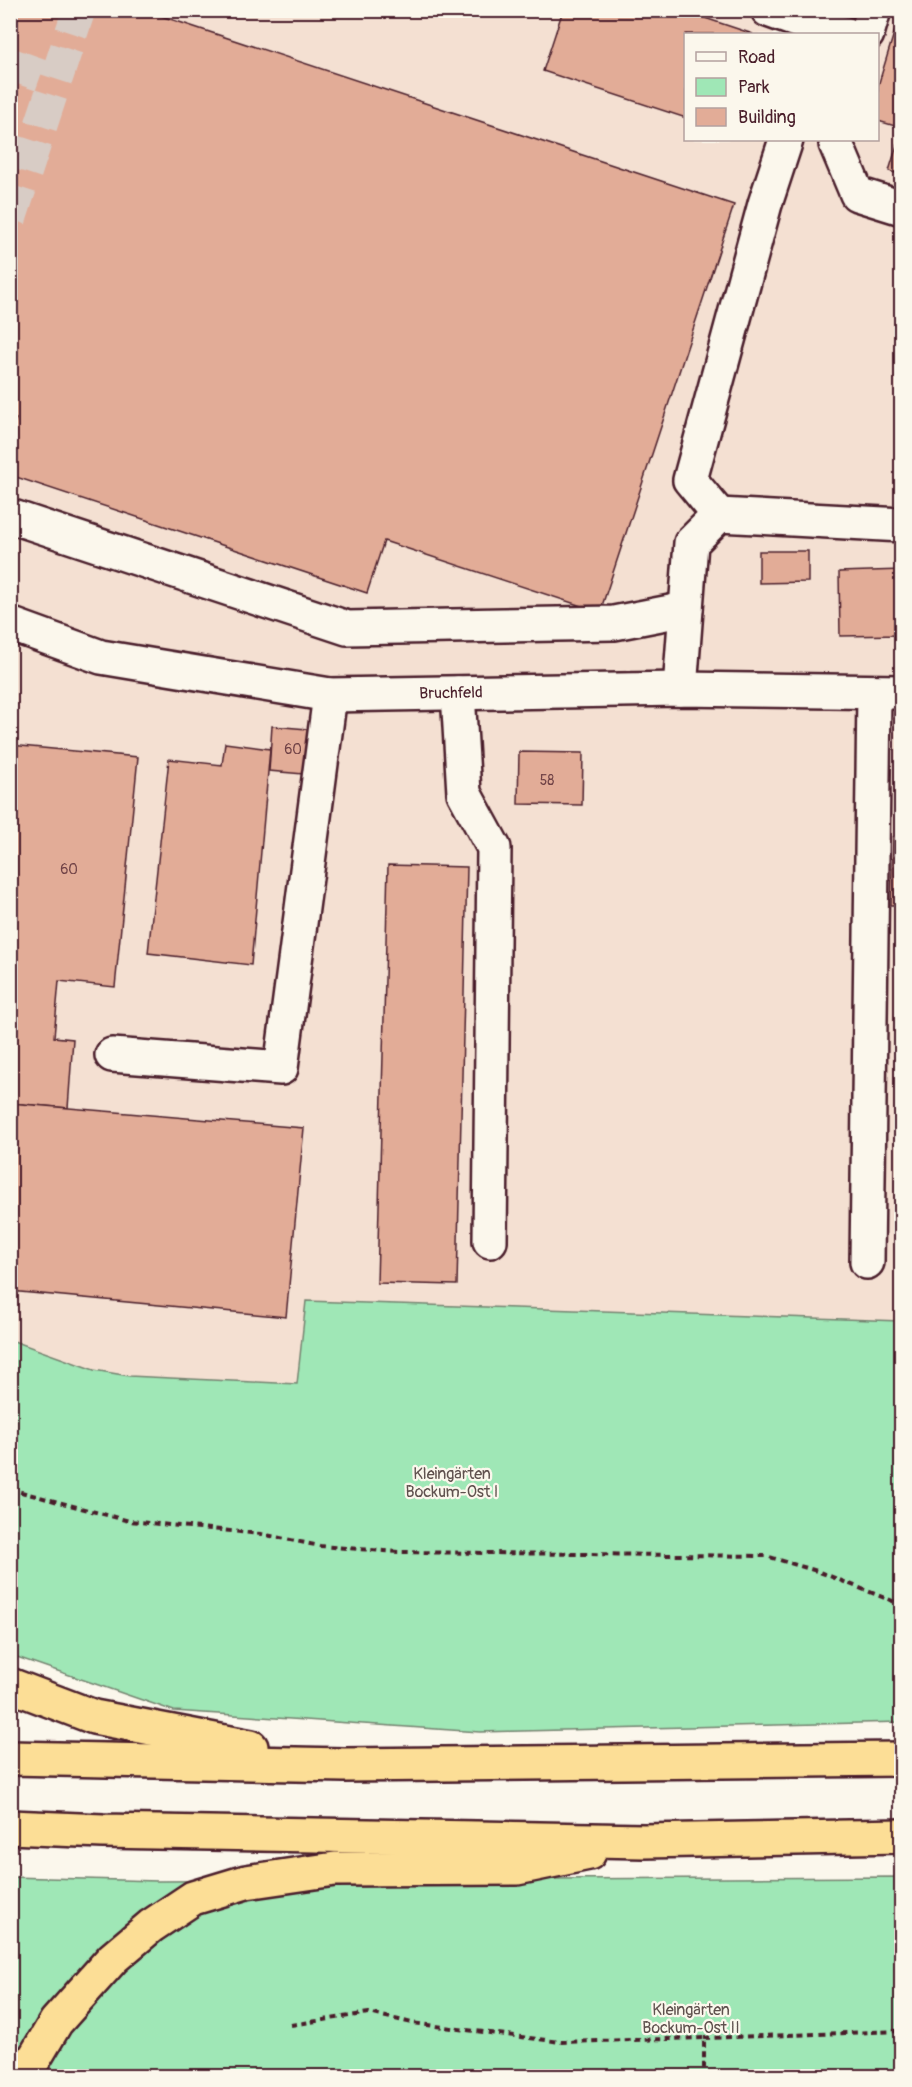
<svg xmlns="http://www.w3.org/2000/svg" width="912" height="2087" font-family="Pangolin,sans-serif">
<rect width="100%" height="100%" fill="#fbf7ec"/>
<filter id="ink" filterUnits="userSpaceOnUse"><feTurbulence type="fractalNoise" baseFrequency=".0167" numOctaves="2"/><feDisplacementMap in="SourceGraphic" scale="12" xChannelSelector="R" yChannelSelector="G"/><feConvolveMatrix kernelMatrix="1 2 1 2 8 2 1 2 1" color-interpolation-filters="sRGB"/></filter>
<g filter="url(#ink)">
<!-- built -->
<path fill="#f4e0d2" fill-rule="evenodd" d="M10 11H901V1321L306 1301 298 1384 129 1376 94 1370 11 1340ZM686 34H878V140H686Z"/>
<!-- green -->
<g fill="#9fe7b6" stroke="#748370" stroke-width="1.5">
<path d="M306 1301 901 1321V1722L480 1732 174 1711 11 1655V1340L94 1370 129 1376 297 1384Z"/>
<path d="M10 1877 158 1881 901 1877V2076H11Z"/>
</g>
<!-- building -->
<g fill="#e2ac97" stroke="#4a1f2b" stroke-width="1.5">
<path d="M10 10H143L734 205 600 612 384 541 367 593 10 475V434L16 419 10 417Z"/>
<path d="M563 10H681L753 34H686V118L543 71Z"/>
<path d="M898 20 902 21V128L878 121V86Z"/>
<path d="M902 129V175L889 171Z"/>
<path d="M759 551H808V582L759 583Z"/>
<path d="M902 570V635L840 636 839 572Z"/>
<path d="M272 726 319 730 315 775 269 771Z"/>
<path d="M225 743 270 749 251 965 148 953 169 759 222 765Z"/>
<path d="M10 745 138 757 115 987 59 981 54 1037 73 1039 68 1108 10 1103Z"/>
<path d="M519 752 583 753 582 805 518 804Z"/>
<path d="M893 837H902V905H891Z"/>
<path d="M388 865 467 867 457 1285 377 1283Z"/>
<path d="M10 1103 304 1128 286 1317 10 1291Z"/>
</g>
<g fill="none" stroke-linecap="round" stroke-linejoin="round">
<!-- minor-tunnel -->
<g stroke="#d8ccc5" stroke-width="33" stroke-dasharray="33 16" stroke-linecap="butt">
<path d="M10 64 55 80"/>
<path d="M10 219 79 10"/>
</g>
<!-- minor casing -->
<g stroke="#4a1f2b" stroke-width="38">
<g id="minor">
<path d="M768 10 807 24 810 34"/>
<path d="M807 24 845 34"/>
<path d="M867 34 874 10"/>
<path d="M837 140 836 144 857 194 902 208"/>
<path d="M719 515 690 480 765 204 786 140"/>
<path d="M10 516 347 628 614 623 686 609"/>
<path d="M10 624 101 657 330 695 680 689 902 692"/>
<path d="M680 689 691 543 719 515 902 525"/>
<path d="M458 693 464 793 494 848 490 1241"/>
<path d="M112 1055 281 1068 330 695"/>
<path d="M867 1262 874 693"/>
</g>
</g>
<!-- highway casing -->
<g stroke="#4a1f2b" stroke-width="38">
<g id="highway">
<path d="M10 1685 94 1717 251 1747"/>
<path d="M10 1758 344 1765 902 1759"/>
<path d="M10 1827 103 1831 644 1841 902 1836"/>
<path d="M24 2076 56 2022 113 1958 151 1926 193 1898 246 1882 335 1869 517 1868 589 1853"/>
</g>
</g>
<!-- path -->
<g stroke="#4a1f2b" stroke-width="4" stroke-dasharray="6 4.5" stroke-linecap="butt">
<path d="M10 1489 129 1521 261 1534 320 1546 398 1552 766 1556 817 1571 895 1602H902"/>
<path d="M291 2025 369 2013 412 2023 561 2042 704 2038V2076"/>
<path d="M704 2038 902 2031"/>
</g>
<!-- minor -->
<use href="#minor" stroke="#fbf7ec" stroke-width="33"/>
<!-- highway -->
<use href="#highway" stroke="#fcde96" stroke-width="33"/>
</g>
</g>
<g text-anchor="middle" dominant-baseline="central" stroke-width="4.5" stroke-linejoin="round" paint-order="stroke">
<!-- number labels -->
<g font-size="14" fill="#704246">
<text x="293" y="749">60</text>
<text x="547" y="780">58</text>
<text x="69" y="869">60</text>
</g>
<!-- street labels -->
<g font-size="16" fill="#4a1f2b" stroke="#fbf7ec">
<text transform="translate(451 693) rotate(-1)">Bruchfeld</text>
</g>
<!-- park labels -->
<g font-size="16" fill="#5f514e" stroke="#fbf7ec">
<text x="452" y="1474">Kleingärten<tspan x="452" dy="18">Bockum-Ost I</tspan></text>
<text x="691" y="2010">Kleingärten<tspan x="691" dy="18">Bockum-Ost II</tspan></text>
</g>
</g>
<!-- margin -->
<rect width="912" height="2087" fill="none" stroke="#fbf7ec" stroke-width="36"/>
<rect x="18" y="18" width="876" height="2051" fill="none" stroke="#4a1f2b" stroke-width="2" filter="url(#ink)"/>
<!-- legend -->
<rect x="684" y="33" width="195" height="108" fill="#fbf7ec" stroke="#b4a19f" stroke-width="1.5"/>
<rect x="696" y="52" width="30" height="9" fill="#fbf7ec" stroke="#b4a19f" stroke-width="1.5"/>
<text x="738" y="63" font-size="18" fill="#4a1f2b">Road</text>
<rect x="696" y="78" width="30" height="18" fill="#9fe7b6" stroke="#b4a19f" stroke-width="1.5"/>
<text x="738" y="93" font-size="18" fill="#4a1f2b">Park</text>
<rect x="696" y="108" width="30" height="18" fill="#e2ac97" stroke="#b4a19f" stroke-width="1.5"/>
<text x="738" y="123" font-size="18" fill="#4a1f2b">Building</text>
</svg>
